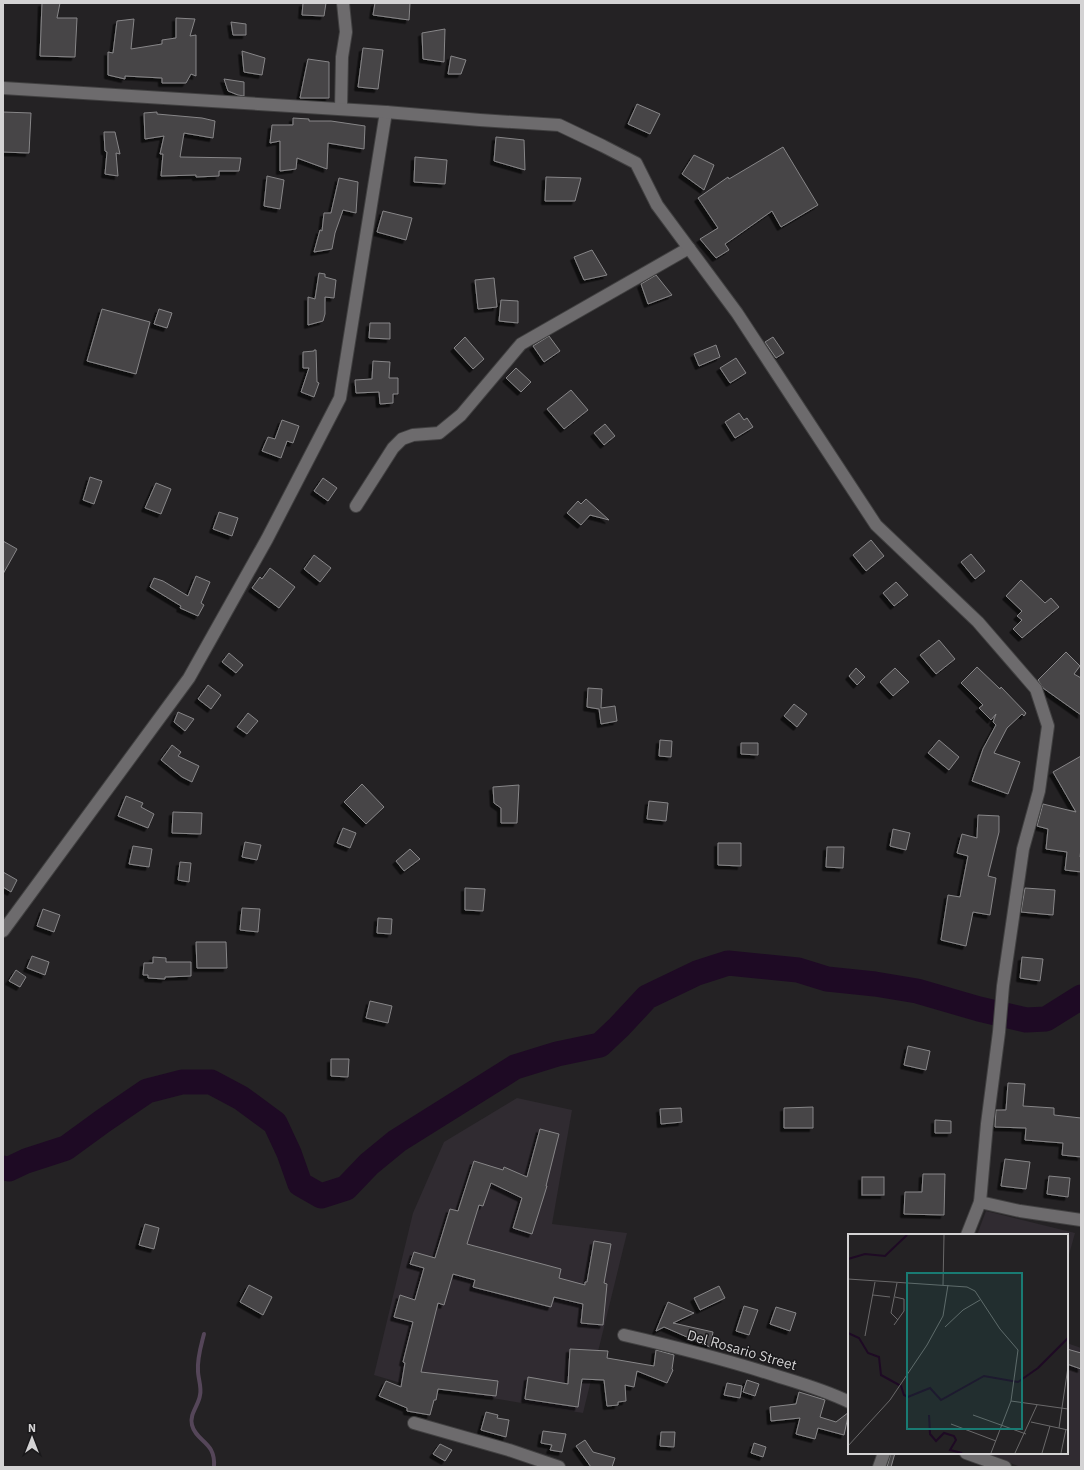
<svg xmlns="http://www.w3.org/2000/svg" width="1084" height="1470" font-family="'IBM Plex Sans',sans-serif">
<defs>
<filter id="shadow"><feDropShadow dx="-3.5" dy="3.5" stdDeviation="0" flood-color="#0009"/></filter>
</defs>
<rect width="100%" height="100%" fill="#242224"/>
<!-- built -->
<g fill="#302b31">
<path d="M517 1098 572 1110 552 1224 627 1233 583 1413 401 1383 374 1375 413 1213 444 1142Z"/>
<path d="M986 1211 1075 1233 1067 1262V1235H977Z"/>
<path d="M1067 1343 1081 1348V1467H1021L983 1453H1067Z"/>
</g>
<g fill="none" stroke-linecap="round" stroke-linejoin="round">
<!-- stream -->
<path stroke="#554659" stroke-width="4" d="M204 1334C201 1346 197 1358 198 1371 198 1378 202 1388 200 1395 199 1405 189 1414 192 1425 196 1442 216 1441 214 1467"/>
<!-- river -->
<path stroke="#1e0a24" stroke-width="25" d="M3 1168 9 1169 26 1161 66 1148 103 1121 147 1091 182 1082H211L241 1098 275 1123 289 1153 300 1184 321 1196 346 1188 369 1164 397 1141 515 1067 557 1054 600 1045 619 1027 647 997 697 973 728 963 798 970 827 979 875 984 917 991 979 1009 1026 1020 1046 1019 1081 997"/>
</g>
<!-- building -->
<g fill="#464446" stroke="#878688" filter="url(#shadow)">
<path d="M42 3H60L57 18H77L75 57 40 56Z"/>
<path d="M303 3H326L324 16 302 15Z"/>
<path d="M375 3H410L409 20 373 15Z"/>
<path d="M176 18 195 19 190 36 196 35V76L191 74 186 83H162V78L125 76V79L108 75V52L113 53 117 21 134 19 131 49 162 44V40L176 38Z"/>
<path d="M231 22 246 24V35H233Z"/>
<path d="M445 29 444 62 423 59 422 33Z"/>
<path d="M363 48 383 50 378 89 358 87Z"/>
<path d="M242 51 265 58 262 75 244 72Z"/>
<path d="M451 56 466 60 461 74H448Z"/>
<path d="M308 59 329 62V98H300Z"/>
<path d="M224 79 244 82V96L238 95 228 91Z"/>
<path d="M637 104 660 114 650 134 628 124Z"/>
<path d="M3 112 31 113 29 153 3 152Z"/>
<path d="M157 112V114L202 118 215 121 213 138 184 133 180 157 241 158 239 171H219V176L196 177V175L161 176 163 154H160L164 136 145 139 144 113Z"/>
<path d="M293 118 309 119V121H331L365 126 364 149 328 143 327 169 297 158 296 169 280 171V141L270 143 272 125H293Z"/>
<path d="M104 132H115L120 154 116 153 118 176 105 174 107 152 105 151Z"/>
<path d="M496 137 524 140 525 170 494 161Z"/>
<path d="M783 147 818 205 781 227 772 211 725 244 729 250 716 258 700 239 718 228 698 198 728 177 729 179Z"/>
<path d="M694 155 714 165 704 190 682 174Z"/>
<path d="M415 157 447 160 445 184 414 182Z"/>
<path d="M267 176 284 180 280 209 264 206Z"/>
<path d="M546 177 581 178 575 201H545Z"/>
<path d="M339 178 358 182 356 213 343 210 335 233 332 249 314 252 320 230 322 231 324 213H331Z"/>
<path d="M383 211 412 218 406 240 377 232Z"/>
<path d="M592 250 607 275 584 280 574 257Z"/>
<path d="M319 273 325 274V277L336 280 334 298 325 297V314L323 321 308 325V297L315 299Z"/>
<path d="M656 275 672 295 648 304 641 284Z"/>
<path d="M494 278 497 307 478 309 475 280Z"/>
<path d="M501 300 518 301V323L499 321Z"/>
<path d="M102 309 150 322 136 374 87 361Z"/>
<path d="M159 309 172 313 167 328 154 324Z"/>
<path d="M370 323H390V339L369 338Z"/>
<path d="M549 336 560 351 544 362 533 346Z"/>
<path d="M465 337 484 359 473 369 454 348Z"/>
<path d="M773 337 784 353 776 358 765 342Z"/>
<path d="M716 345 720 357 699 366 694 354Z"/>
<path d="M314 350H316L317 382 319 383 314 397 301 392 309 368H303V352L314 351Z"/>
<path d="M736 358 746 373 730 383 720 368Z"/>
<path d="M373 361 390 362 389 378H398V394H393V403L380 404 379 392 356 393 355 380 372 379Z"/>
<path d="M516 368 531 382 521 392 506 378Z"/>
<path d="M571 390 588 410 564 429 547 409Z"/>
<path d="M739 413 744 420 747 418 753 427 735 438 725 422Z"/>
<path d="M282 420 299 426 293 443 287 441 281 458 262 451 268 437 275 439Z"/>
<path d="M605 424 615 436 604 445 594 433Z"/>
<path d="M90 477 102 481 94 504 83 500Z"/>
<path d="M323 478 337 488 328 501 314 491Z"/>
<path d="M156 483 171 489 161 514 145 508Z"/>
<path d="M586 499 609 520 590 515 581 525 567 513 578 501 581 504Z"/>
<path d="M219 512 238 518 232 536 213 529Z"/>
<path d="M871 540 884 556 866 571 853 555Z"/>
<path d="M3 541 17 549 3 574Z"/>
<path d="M971 554 985 571 975 579 961 562Z"/>
<path d="M314 555 331 568 320 582 304 569Z"/>
<path d="M270 568 295 587 279 608 252 588 260 577 262 579Z"/>
<path d="M196 576 210 582 201 603 204 605 198 616 180 608 181 606 150 587 154 578 163 581 188 596Z"/>
<path d="M1021 580 1045 603 1051 598 1059 607 1022 638 1013 629 1022 620 1017 616 1022 611 1006 596Z"/>
<path d="M896 582 908 595 894 606 883 593Z"/>
<path d="M939 640 955 659 936 674 920 655Z"/>
<path d="M1066 652 1080 666 1074 674 1081 678V715L1043 688 1038 680Z"/>
<path d="M229 653 243 665 236 673 222 662Z"/>
<path d="M977 667 1000 689 1001 687 1026 713 1024 716 1022 714 1007 728 994 753 1020 762 1008 794 972 781 983 749 996 725 993 722 996 714 991 720 979 708 983 705 961 683Z"/>
<path d="M856 668 865 677 857 685 849 676Z"/>
<path d="M895 668 909 682 893 696 880 682Z"/>
<path d="M208 685 221 695 211 709 198 699Z"/>
<path d="M588 688 602 689 601 708 615 706 617 721 601 724 599 709 587 707Z"/>
<path d="M794 704 807 714 797 727 784 716Z"/>
<path d="M178 712 194 719 185 731 174 722Z"/>
<path d="M248 713 258 721 247 734 237 727Z"/>
<path d="M660 740 672 741 671 757 659 756Z"/>
<path d="M939 740 959 757 949 770 928 753Z"/>
<path d="M741 743H758V755L741 754Z"/>
<path d="M172 745 181 752 178 756 199 766 192 782 182 777 161 760Z"/>
<path d="M1081 756V847L1080 857H1081V872L1065 870 1067 852 1046 849 1048 829 1037 826 1043 804 1076 812 1053 772Z"/>
<path d="M362 784 384 807 366 824 344 802Z"/>
<path d="M519 785 517 823H501V808L494 803 493 787Z"/>
<path d="M126 796 143 803 141 807 154 814 148 828 118 816Z"/>
<path d="M649 801 668 803 666 821 647 819Z"/>
<path d="M173 812 202 813 201 834 172 833Z"/>
<path d="M978 815 999 816V832L988 876 996 878 990 915 973 912 966 946 941 940 948 895 960 897 968 856 957 853 962 834 977 838Z"/>
<path d="M343 828 356 833 350 848 337 843Z"/>
<path d="M893 829 910 833 906 850 890 846Z"/>
<path d="M245 842 261 845 257 860 242 857Z"/>
<path d="M718 843H741V866L718 865Z"/>
<path d="M133 846 152 849 149 867 129 864Z"/>
<path d="M827 847H844L843 868 826 867Z"/>
<path d="M410 849 420 859 404 871 396 861Z"/>
<path d="M180 862 191 863 189 882 178 880Z"/>
<path d="M3 872 17 880 11 892 3 887Z"/>
<path d="M465 888 485 889 483 911 465 910Z"/>
<path d="M1025 888 1055 890 1053 915 1021 912Z"/>
<path d="M242 908 260 909 258 932 240 930Z"/>
<path d="M43 909 60 915 54 932 37 926Z"/>
<path d="M378 918 392 919 391 934 377 933Z"/>
<path d="M196 942H226L227 968H197Z"/>
<path d="M32 956 49 962 45 975 27 968Z"/>
<path d="M153 957 166 958V962H191V976L165 977V979L148 978V975H143L144 963H153Z"/>
<path d="M1022 957 1043 959 1040 981 1020 978Z"/>
<path d="M16 970 26 977 20 987 9 981Z"/>
<path d="M370 1001 392 1006 388 1023 366 1018Z"/>
<path d="M908 1046 930 1051 926 1070 904 1065Z"/>
<path d="M331 1059H349L348 1077 331 1076Z"/>
<path d="M1008 1083 1025 1084 1023 1106 1054 1108V1115L1081 1118V1157L1062 1155 1063 1143 1025 1140 1026 1128 995 1127 996 1110H1006Z"/>
<path d="M813 1107V1128H784V1108Z"/>
<path d="M681 1108 682 1122 661 1124 660 1109Z"/>
<path d="M935 1120 951 1121V1133H935Z"/>
<path d="M540 1129 559 1134 546 1186H547L532 1234 513 1228 522 1198 491 1183 483 1206 479 1205 467 1244 561 1269 559 1278 585 1285V1282H587L594 1241 611 1244 604 1283 607 1284 603 1325 581 1323 583 1304 554 1297 551 1307 473 1287 475 1280 453 1274 444 1305 438 1303 421 1372 498 1381 496 1396 438 1389 436 1400H434L430 1415 407 1411V1408L379 1396 386 1381 401 1387 405 1363 403 1362 413 1322 394 1317 400 1295 415 1300 424 1268 410 1264 414 1252 435 1258 450 1209 458 1211 474 1161 503 1170 504 1167 527 1177Z"/>
<path d="M1005 1159 1030 1162 1026 1189 1001 1186Z"/>
<path d="M923 1174H945L944 1215 904 1214 905 1192H922Z"/>
<path d="M1049 1176 1070 1178 1068 1197 1047 1194Z"/>
<rect x="862" y="1177" width="22" height="18"/>
<path d="M145 1224 159 1228 154 1249 139 1245Z"/>
<path d="M249 1285 272 1297 263 1315 240 1302Z"/>
<path d="M719 1286 725 1298 700 1310 694 1298Z"/>
<path d="M668 1302 694 1313 673 1323 713 1332 710 1347 664 1327 656 1331Z"/>
<path d="M744 1306 758 1310 749 1335 736 1331Z"/>
<path d="M776 1307 796 1313 790 1331 770 1324Z"/>
<path d="M570 1349 608 1351 607 1358 654 1366 656 1350 674 1355 672 1369 673 1370 667 1383 637 1371 634 1387 625 1385 626 1401 618 1402V1405L607 1406 604 1380 582 1379 578 1407 525 1399 528 1377 568 1384Z"/>
<path d="M1067 1349 1081 1353V1369L1067 1364Z"/>
<path d="M747 1380 759 1384 755 1396 743 1392Z"/>
<path d="M727 1383 742 1386 740 1398 724 1395Z"/>
<path d="M799 1392 825 1400 820 1417 836 1422 849 1412 844 1435 818 1428 815 1439 796 1434 800 1418 771 1421 770 1407 796 1404Z"/>
<path d="M486 1412 498 1415 497 1418 509 1420 506 1437 481 1430Z"/>
<path d="M543 1431 566 1434 562 1452 550 1450 552 1445 541 1443Z"/>
<path d="M661 1432H675L674 1447 660 1446Z"/>
<path d="M585 1440 593 1452 615 1458 612 1467H591L576 1446Z"/>
<path d="M754 1443 766 1447 763 1457 751 1453Z"/>
<path d="M440 1444 452 1450 445 1461 433 1454Z"/>
<path d="M891 1453H895L891 1467H887Z"/>
</g>
<g fill="none" stroke-linecap="round" stroke-linejoin="round">
<!-- minor casing -->
<g stroke="#414041" stroke-width="14">
<g id="minor">
<path d="M341 109 342 57 346 32 343 3"/>
<path d="M356 506 393 448 402 439 413 435 439 433 461 415 521 344 689 248"/>
<path d="M3 931 189 678 267 539 340 398 386 112"/>
<path d="M624 1335C676 1347 728 1360 780 1377 803 1384 827 1391 849 1402"/>
<path d="M414 1423 509 1450 559 1467"/>
<path d="M966 1453 1005 1467"/>
</g>
</g>
<!-- tertiary casing -->
<g stroke="#414041" stroke-width="14">
<g id="tertiary">
<path d="M967 1235 980 1202"/>
<path d="M879 1467 884 1453"/>
</g>
</g>
<!-- secondary casing -->
<g stroke="#414041" stroke-width="14">
<path id="secondary" d="M3 88 386 112 480 120 559 125 603 146 636 163 657 205 737 313 876 525 978 622 1036 689 1048 726 1039 791 1023 849 1003 986 999 1032 987 1124 980 1202 1020 1211 1081 1220"/>
</g>
<!-- minor -->
<use href="#minor" stroke="#6d6b6d" stroke-width="12"/>
<!-- tertiary -->
<use href="#tertiary" stroke="#6d6b6d" stroke-width="12"/>
<!-- secondary -->
<use href="#secondary" stroke="#6d6b6d" stroke-width="12"/>
</g>
<g text-anchor="middle" dominant-baseline="central" stroke-width="3" stroke-linejoin="round" paint-order="stroke">
<!-- street labels -->
<g font-size="14" fill="#d4d3d4" stroke="#1a191b">
<text transform="translate(742 1350) rotate(16)">Del Rosario Street</text>
</g>
</g>
<!-- overview -->
<g transform="translate(848 1234)">
<rect width="220" height="220" fill="#242224"/>
<path fill="none" stroke="#1e0a24" stroke-width="2" d="M0 25 17 20 37 22 59 1M0 99 11 104 20 119 31 123 33 141 53 152 56 161 60 163 82 154 93 166 136 142 170 148 190 134 220 104M81 181 82 200 88 207 96 199 106 202 108 206 102 216 114 219"/>
<path fill="none" stroke="#6a696a" stroke-width="1" d="M0 45 119 53 127 57 152 95 170 116 163 167 220 175M49 49 43 79 50 86M95 51 96 1M25 61 42 63M46 91 56 77V65L47 63M97 93 115 76 132 66M17 102 27 48M125 181 178 200M183 188 220 196M103 190 148 207M211 194 220 133M0 212 42 166 79 111 95 82 100 51M143 219 163 167M167 219 189 171M194 219 202 192M213 219 218 195"/>
<path fill="#197b73" fill-opacity="0.15" stroke="#197b73" stroke-width="2" d="M59 39H174V195H59Z"/>
<rect width="220" height="220" fill="none" stroke="#d4d3d4" stroke-width="2"/>
</g>
<!-- border -->
<rect width="1084" height="1470" fill="none" stroke="#d4d3d4" stroke-width="8"/>
<!-- north arrow -->
<g transform="translate(32 1438)" stroke="#1a191b" stroke-width="3" paint-order="stroke">
<path d="M0-3L7 15L0 10L-7 15Z" fill="#d4d3d4"/>
<text y="-6" font-size="11" font-weight="bold" text-anchor="middle" fill="#d4d3d4">N</text>
</g>
</svg>
